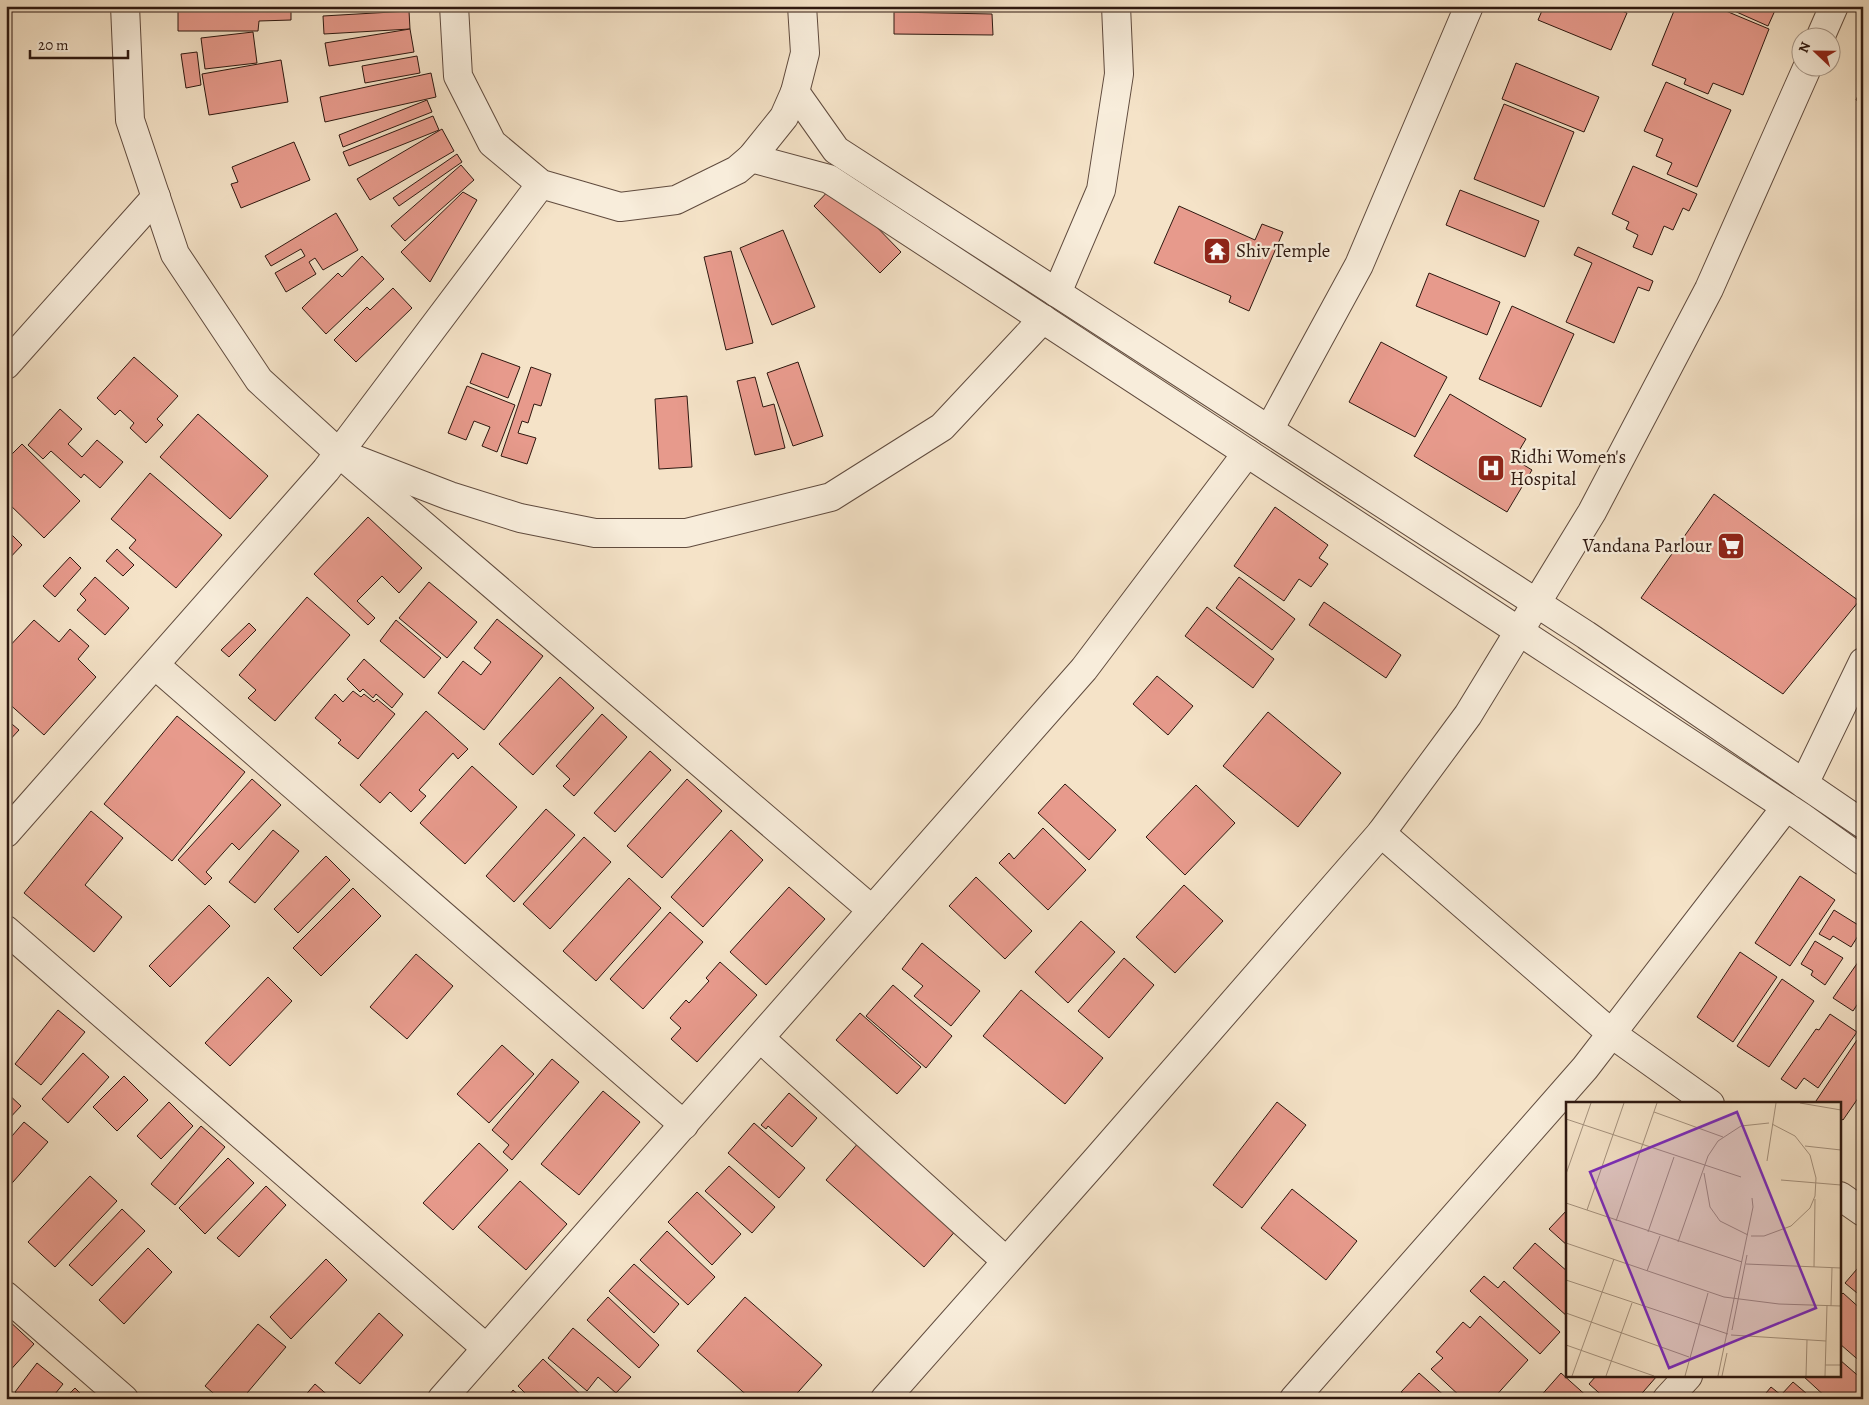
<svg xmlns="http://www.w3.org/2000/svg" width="1869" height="1405" font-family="Alegreya,serif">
<rect width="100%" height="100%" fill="#f5e3c8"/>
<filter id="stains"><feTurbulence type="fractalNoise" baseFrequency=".004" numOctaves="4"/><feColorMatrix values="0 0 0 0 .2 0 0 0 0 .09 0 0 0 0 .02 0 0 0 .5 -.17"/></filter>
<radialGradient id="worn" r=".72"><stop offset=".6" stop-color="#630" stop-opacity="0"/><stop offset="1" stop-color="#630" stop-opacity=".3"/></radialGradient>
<!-- building -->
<g fill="#e79a8c" stroke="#2e1810">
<path d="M200 6H291V20L259 21 258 31H178V9H200Z"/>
<path d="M319 6H408V11L319 9Z"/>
<path d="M887 6H929L888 10Z"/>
<path d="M1544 6H1609L1627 13 1611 50 1538 20Z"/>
<path d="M1676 6H1714L1769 29 1743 95 1713 83 1708 94 1684 84 1686 79 1652 65Z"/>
<path d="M1723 6H1777L1768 26Z"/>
<path d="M409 11 410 29 324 34 323 16Z"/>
<path d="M894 12 992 14 993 35 894 34Z"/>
<path d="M410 29 414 52 329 66 325 43Z"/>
<path d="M253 32 257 63 205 69 201 38Z"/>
<path d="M197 52 201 85 186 88 181 54Z"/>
<path d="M417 56 420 73 365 83 362 66Z"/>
<path d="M281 60 288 102 209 115 202 74Z"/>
<path d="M1516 63 1599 97 1584 132 1502 99Z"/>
<path d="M431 73 436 97 325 122 320 97Z"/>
<path d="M1666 82 1731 110 1697 187 1667 174 1672 163 1656 156 1663 139 1644 131Z"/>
<path d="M1863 84V103L1856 100Z"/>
<path d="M427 100 432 112 343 147 339 135Z"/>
<path d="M1504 104 1574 132 1544 207 1474 179Z"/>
<path d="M433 116 439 130 349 166 343 152Z"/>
<path d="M442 129 454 151 370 200 357 179Z"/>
<path d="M294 142 310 180 241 208 231 184 238 182 232 167Z"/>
<path d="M457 154 462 162 399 206 393 198Z"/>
<path d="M461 165 474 180 405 241 391 226Z"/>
<path d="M1633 166 1697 194 1689 211 1683 208 1673 230 1664 226 1652 255 1633 247 1638 235 1626 229 1629 222 1612 214Z"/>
<path d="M835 184 901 252 880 273 814 206Z"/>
<path d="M1460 190 1539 221 1525 257 1446 225Z"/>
<path d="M463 192 477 200 430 282 401 252Z"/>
<path d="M1179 206 1255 240 1262 224 1283 232 1249 311 1229 302 1231 296 1154 263Z"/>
<path d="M336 213 358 250 323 270 315 258 309 262 316 274 286 292 275 273 305 256 301 249 271 266 265 256Z"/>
<path d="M783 230 815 307 772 325 740 248Z"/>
<path d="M1578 247 1653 281 1649 291 1638 287 1614 343 1566 322 1592 263 1574 255Z"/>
<path d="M731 251 753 343 726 350 704 257Z"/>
<path d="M362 256 384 279 326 334 302 308 338 273 342 277Z"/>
<path d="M1429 273 1500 302 1487 335 1416 306Z"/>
<path d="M393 288 412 308 356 362 334 340 367 307 370 310Z"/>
<path d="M1512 306 1574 334 1541 407 1479 379Z"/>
<path d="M1381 342 1447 377 1415 437 1349 402Z"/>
<path d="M482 353 520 367 508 398 470 383Z"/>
<path d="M134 357 178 396 157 419 163 425 146 443 130 428 134 423 120 410 115 415 97 398Z"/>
<path d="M798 362 823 436 793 446 767 373Z"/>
<path d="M531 367 551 374 541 406 534 404 528 423 522 421 518 433 536 438 527 464 501 456Z"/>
<path d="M755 377 763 407 774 404 785 448 755 455 737 381Z"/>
<path d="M467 386 515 405 497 452 482 446 490 427 474 421 466 440 448 433Z"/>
<path d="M1450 394 1526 439 1514 459 1532 470 1507 512 1414 456Z"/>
<path d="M687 396 692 467 659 469 655 399Z"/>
<path d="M60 409 82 429 68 444 82 457 97 440 123 462 100 488 84 474 81 478 51 451 43 459 28 445Z"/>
<path d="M198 414 268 476 230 519 160 457Z"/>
<path d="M22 444 80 501 44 538 6 501V460Z"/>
<path d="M150 473 222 535 176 588 129 548 136 540 111 519Z"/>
<path d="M1714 494 1859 601 1783 694 1641 598Z"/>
<path d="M1275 507 1328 545 1319 558 1328 564 1311 587 1299 579 1284 601 1234 566Z"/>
<path d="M368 517 422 568 399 593 382 576 357 601 375 618 368 625 314 574Z"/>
<path d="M6 529 22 545 6 562Z"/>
<path d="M117 549 134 565 123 576 106 561Z"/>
<path d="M70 557 81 568 55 597 43 586Z"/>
<path d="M95 577 129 608 105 635 77 610 86 600 80 594Z"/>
<path d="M1239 577 1295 619 1272 650 1216 608Z"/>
<path d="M429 582 477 622 447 658 399 618Z"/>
<path d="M307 597 350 635 275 721 248 698 256 690 239 675Z"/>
<path d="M1324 602 1401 655 1386 678 1309 625Z"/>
<path d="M1207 607 1274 659 1253 688 1185 636Z"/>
<path d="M497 619 543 656 484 730 438 693 463 661 481 675 491 662 474 648Z"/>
<path d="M34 620 59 642 70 629 89 646 78 659 96 677 44 735 6 701V650Z"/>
<path d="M396 620 441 658 424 678 380 641Z"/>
<path d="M249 623 256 630 229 657 221 650Z"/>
<path d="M364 659 403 694 392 708 376 694 373 698 363 689 360 692 347 679Z"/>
<path d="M1157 676 1193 706 1168 735 1133 704Z"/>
<path d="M560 677 594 708 533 775 499 744Z"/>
<path d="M353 691 361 697 364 694 374 702 377 699 395 714 358 759 338 743 341 740 315 718 335 694 343 702Z"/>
<path d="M426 711 468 749 458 759 453 753 419 790 426 796 411 812 390 792 380 803 360 785Z"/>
<path d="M1268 712 1341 773 1298 827 1223 766Z"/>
<path d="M602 714 627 737 574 796 563 786 570 779 556 766Z"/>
<path d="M177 716 245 772 172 861 104 804Z"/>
<path d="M6 719 19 730 6 744Z"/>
<path d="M650 751 671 770 615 832 594 813Z"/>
<path d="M472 766 517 807 465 864 420 823Z"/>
<path d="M252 779 281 805 239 850 232 843 206 872 212 878 205 885 178 860Z"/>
<path d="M687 779 722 811 662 878 627 846Z"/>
<path d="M1065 784 1116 830 1089 860 1038 813Z"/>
<path d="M1196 785 1235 823 1185 875 1146 837Z"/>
<path d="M546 809 575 835 514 902 486 876Z"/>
<path d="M91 811 123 838 85 885 122 917 94 952 24 893Z"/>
<path d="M1043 828 1086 870 1048 910 999 863 1009 853 1014 859Z"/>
<path d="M273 830 299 851 255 903 229 882Z"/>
<path d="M731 830 763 860 703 927 671 897Z"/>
<path d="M584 837 611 862 550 929 523 904Z"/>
<path d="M326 856 350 880 298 933 274 909Z"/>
<path d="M1800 876 1835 900 1790 966 1755 943Z"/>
<path d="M976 877 1032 931 1005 959 949 906Z"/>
<path d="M629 878 661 908 596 981 563 951Z"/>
<path d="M1184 885 1223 921 1175 973 1136 937Z"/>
<path d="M789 887 825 919 766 985 730 952Z"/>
<path d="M353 888 381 916 321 976 293 948Z"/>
<path d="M209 905 230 926 170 987 149 966Z"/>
<path d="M1834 910 1863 928 1851 947 1833 936 1830 940 1819 934Z"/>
<path d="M670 912 703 942 643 1009 610 979Z"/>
<path d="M1081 921 1115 952 1068 1003 1035 972Z"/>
<path d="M1815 941 1843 958 1825 985 1811 975 1813 971 1801 964Z"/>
<path d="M922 943 980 991 951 1026 914 996 923 986 902 969Z"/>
<path d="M1740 952 1777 977 1733 1042 1697 1017Z"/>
<path d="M416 954 453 986 407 1039 370 1007Z"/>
<path d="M1863 955V996L1853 1011 1833 998Z"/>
<path d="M1124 958 1154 985 1109 1038 1078 1011Z"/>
<path d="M720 962 757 995 697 1062 671 1039 681 1028 670 1018 686 1000 689 1003 709 981 706 978Z"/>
<path d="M268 977 292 1001 230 1066 205 1043Z"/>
<path d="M1782 979 1814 1001 1769 1067 1737 1046Z"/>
<path d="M893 985 952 1036 926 1068 866 1016Z"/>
<path d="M1021 990 1103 1058 1065 1104 983 1036Z"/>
<path d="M58 1010 85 1032 41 1085 15 1064Z"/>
<path d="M860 1013 921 1067 897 1094 836 1040Z"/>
<path d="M1830 1014 1857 1032 1818 1088 1804 1078 1796 1089 1781 1079 1816 1029 1819 1030Z"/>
<path d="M1857 1040 1863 1044V1091L1843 1120 1840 1118V1104H1820L1816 1101Z"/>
<path d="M502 1045 534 1074 489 1123 457 1094Z"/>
<path d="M83 1053 109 1077 68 1123 42 1099Z"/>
<path d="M552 1059 579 1082 512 1160 503 1152 509 1145 492 1130Z"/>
<path d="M124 1076 148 1100 117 1131 93 1107Z"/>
<path d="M603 1091 640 1122 579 1195 541 1164Z"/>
<path d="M6 1092 21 1106 6 1122Z"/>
<path d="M789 1093 817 1118 792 1147 768 1126 766 1129 761 1125Z"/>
<path d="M169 1102 193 1126 161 1159 137 1136Z"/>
<path d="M1277 1102 1306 1125 1242 1208 1213 1185Z"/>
<path d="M24 1122 48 1142 6 1190V1143Z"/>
<path d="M754 1123 805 1168 779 1198 728 1153Z"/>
<path d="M201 1126 225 1147 175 1205 151 1184Z"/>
<path d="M860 1141 958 1228 924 1267 826 1180Z"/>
<path d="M479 1143 508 1170 453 1230 423 1203Z"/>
<path d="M228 1158 254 1183 205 1234 179 1208Z"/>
<path d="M729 1166 775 1207 752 1233 705 1191Z"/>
<path d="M90 1176 117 1201 55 1267 28 1242Z"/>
<path d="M520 1181 567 1224 526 1270 478 1227Z"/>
<path d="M266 1186 286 1205 239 1257 217 1238Z"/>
<path d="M1292 1189 1357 1241 1326 1280 1261 1228Z"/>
<path d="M697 1192 741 1234 712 1265 668 1222Z"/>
<path d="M122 1209 145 1231 92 1286 69 1265Z"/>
<path d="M1568 1209V1246L1549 1229Z"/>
<path d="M667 1231 715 1277 688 1305 640 1260Z"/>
<path d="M1535 1243 1568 1272V1317L1513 1268Z"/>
<path d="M148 1248 172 1272 124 1324 99 1300Z"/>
<path d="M326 1259 347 1280 291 1339 270 1317Z"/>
<path d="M1863 1262V1298L1845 1283Z"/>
<path d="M634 1264 679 1304 654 1333 609 1291Z"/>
<path d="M1484 1276 1498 1288 1504 1281 1560 1332 1540 1354 1470 1291Z"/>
<path d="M1843 1293 1863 1311V1364L1840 1344V1296Z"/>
<path d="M608 1297 659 1345 639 1368 587 1320Z"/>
<path d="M745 1297 822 1365 792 1399H751L697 1351Z"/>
<path d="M379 1313 403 1335 360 1384 335 1363Z"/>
<path d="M1480 1316 1528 1360 1493 1399H1463L1431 1369 1443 1358 1436 1352 1463 1322 1470 1328Z"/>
<path d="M7 1319 34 1344 6 1375V1320Z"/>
<path d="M258 1324 286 1347 242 1399H220L205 1386Z"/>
<path d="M573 1328 631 1377 616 1393 598 1377 587 1391 548 1358Z"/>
<path d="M543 1359 585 1399H531L518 1386Z"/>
<path d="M1840 1360 1863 1380V1391L1856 1399H1828L1803 1376H1840Z"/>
<path d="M37 1363 63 1384 51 1399H24L15 1392Z"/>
<path d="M1419 1373 1448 1399H1404L1407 1396 1401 1392Z"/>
<path d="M1561 1373 1590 1399H1538Z"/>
<path d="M1596 1376H1657L1637 1399H1606L1589 1384Z"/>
<path d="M1793 1382 1813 1399H1761L1771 1387 1781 1395Z"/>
<path d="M315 1384 332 1399H302Z"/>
<path d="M75 1388 86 1399H64Z"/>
<path d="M513 1390 523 1399H506Z"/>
</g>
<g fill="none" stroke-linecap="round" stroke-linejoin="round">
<!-- minor casing -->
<g stroke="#604b3e" stroke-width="30">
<g id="minor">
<path d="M125 6 130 120 175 254 259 380 339 453 872 910"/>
<path d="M454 6 458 76 492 143 541 184 620 207 676 200 737 170 751 158 784 117 795 92 805 53 802 6"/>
<path d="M1820 38 1834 6"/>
<path d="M795 92 836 150 1586 635 1863 824"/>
<path d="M751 158 829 179 1566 662 1800 816 1863 861"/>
<path d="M1057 293 1101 190 1119 74 1116 6"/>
<path d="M6 365 156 197"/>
<path d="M1269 430 1359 265 1469 6"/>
<path d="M357 460 450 496 520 518 595 533H686L831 497 942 427 1043 319"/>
<path d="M155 665 684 1125"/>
<path d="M1804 784 1863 662"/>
<path d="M6 833 326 470 541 184"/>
<path d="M1381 833 1612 1034 1710 1104"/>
<path d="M6 930 486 1348"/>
<path d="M760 1038 1006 1261"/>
<path d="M1840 1196 1863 1212"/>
<path d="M6 1296 124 1399"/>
<path d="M442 1399 1084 669 1247 453"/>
<path d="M885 1399 1097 1159 1381 833 1468 715 1592 512 1709 289 1807 68"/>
<path d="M1294 1399 1585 1068 1786 807"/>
<path d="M1667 1399 1688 1376"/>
</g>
</g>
<!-- minor -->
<use href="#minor" stroke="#f8eddb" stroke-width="28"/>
</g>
<!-- icons -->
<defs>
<g id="temple-square" transform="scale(1.4375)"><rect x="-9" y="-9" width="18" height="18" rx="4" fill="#8f2418" stroke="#f8eddb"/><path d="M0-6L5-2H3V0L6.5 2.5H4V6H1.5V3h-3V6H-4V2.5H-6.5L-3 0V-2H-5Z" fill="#fff"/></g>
<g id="hospital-square" transform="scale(1.4375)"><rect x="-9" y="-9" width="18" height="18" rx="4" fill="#8f2418" stroke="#f8eddb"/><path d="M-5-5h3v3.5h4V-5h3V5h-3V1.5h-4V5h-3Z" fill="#fff"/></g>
<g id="supermarket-square" transform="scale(1.4375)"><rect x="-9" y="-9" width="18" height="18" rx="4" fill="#8f2418" stroke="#f8eddb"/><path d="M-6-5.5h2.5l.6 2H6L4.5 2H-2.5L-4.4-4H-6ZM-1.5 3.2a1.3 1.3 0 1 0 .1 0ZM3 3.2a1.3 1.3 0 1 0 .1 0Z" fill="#fff"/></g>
</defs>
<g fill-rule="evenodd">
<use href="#temple-square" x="1217" y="251"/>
<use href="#hospital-square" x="1491" y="468"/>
<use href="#supermarket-square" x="1731" y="546"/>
</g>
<g text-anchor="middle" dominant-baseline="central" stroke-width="4.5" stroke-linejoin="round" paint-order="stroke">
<!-- poi labels -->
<g font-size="19" fill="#2e1810" stroke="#f8eddb" text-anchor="start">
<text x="1236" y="251">Shiv Temple</text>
<text x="1510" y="457">Ridhi Women's<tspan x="1510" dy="22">Hospital</tspan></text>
<text x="1712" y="546" text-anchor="end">Vandana Parlour</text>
</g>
</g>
<!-- overview -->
<g transform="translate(1566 1102)">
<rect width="275" height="275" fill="#f5e3c8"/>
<path fill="none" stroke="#a5927e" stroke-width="1" d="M234 1 275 8M88 10 157 35M0 17 175 75M239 44 275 48M201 59 210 1M138 71 144 105 154 119 182 133M0 72 25 1M215 78 275 83M0 101 176 160M21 108 58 1M50 119 91 1M82 130 108 55M185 134H198L225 124 244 106 249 94 250 76 244 53 229 34 206 22M112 140 142 54 152 39 175 24 203 21M0 141 158 195 213 202 275 204M180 162 275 166M248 165 249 97M81 169 94 134M0 178 162 232M265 204 266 166M0 211 123 255M166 228 181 153M165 233 260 239M0 243 88 274M259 263H275M6 274 48 157M40 274 66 201M119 274 142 191M152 274 187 105 186 96M156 274 161 251M240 274 241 238M259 274 261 203"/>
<path fill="#7b2cbf" fill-opacity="0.15" stroke="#7b2cbf" stroke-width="2.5" d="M171 10 250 206 103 266 24 70Z"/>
<rect width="275" height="275" fill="none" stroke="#2e1810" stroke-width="2.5"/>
</g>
<!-- margin -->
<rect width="1869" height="1405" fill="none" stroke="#f5e3c8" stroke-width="25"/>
<rect x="8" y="8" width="1854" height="1390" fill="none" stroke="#2e1810" stroke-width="2.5"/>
<rect x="12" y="12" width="1844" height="1380" fill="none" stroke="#2e1810"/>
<!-- north arrow -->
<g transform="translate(1816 52) rotate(292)"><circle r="24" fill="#f8eddb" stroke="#a7988a"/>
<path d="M0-4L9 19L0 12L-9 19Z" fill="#8f2418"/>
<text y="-8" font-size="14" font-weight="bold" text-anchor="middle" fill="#2e1810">N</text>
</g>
<!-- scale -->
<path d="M30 50v8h98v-8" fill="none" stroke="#2e1810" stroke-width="2.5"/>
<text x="38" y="50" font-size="15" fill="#2e1810" stroke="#f8eddb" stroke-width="4" paint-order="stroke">20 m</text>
<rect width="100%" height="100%" filter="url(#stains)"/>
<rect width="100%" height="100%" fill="url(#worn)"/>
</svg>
